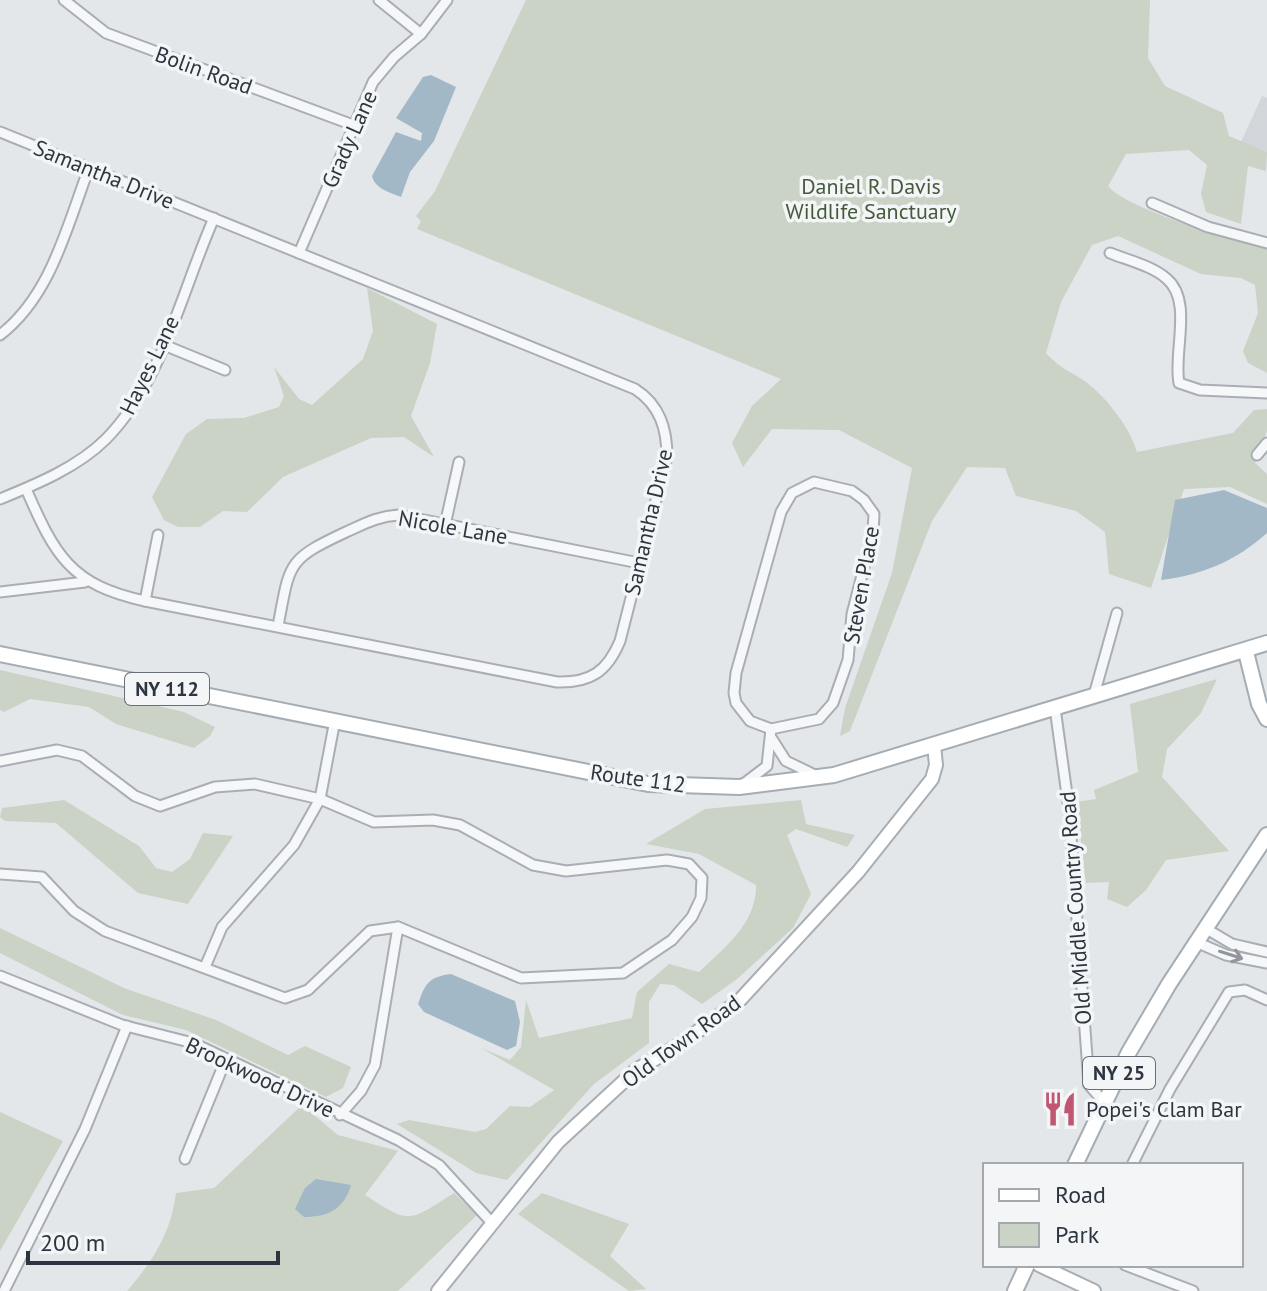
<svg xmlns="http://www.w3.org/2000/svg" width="1267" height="1291" font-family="'PT Sans',sans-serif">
<rect width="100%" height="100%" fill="#e3e7ea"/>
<!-- built -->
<path fill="#d2d6db" d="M1262 96 1267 98V152L1241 142Z"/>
<!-- green -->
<g fill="#cad3c5">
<path d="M526 0H1150L1148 58 1165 86 1223 113 1229 136 1267 152 1266 171 1248 166 1241 224 1206 212 1201 194 1207 165 1189 150 1126 154 1108 186C1125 208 1236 242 1267 248V373L1248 363 1243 351 1258 313 1255 285 1241 278 1201 274 1118 236 1092 245 1061 302 1046 353C1062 371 1076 373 1091 386 1109 401 1131 430 1137 452L1233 433 1254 410 1267 409V431L1255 463 1267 474V504L1230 487 1184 489 1151 588 1109 574 1105 532 1076 511 1016 496 1005 468 967 467 932 521 850 731 840 736 845 708 892 573 912 468 839 430 772 429 743 467 732 443 752 406 781 379 417 229 421 221 416 216 435 191Z"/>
<path d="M367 288 437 324 430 363 411 416 434 457 404 437 371 438 283 477 247 512 223 511 200 527H178L164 520 152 497 186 434 207 419 244 418 279 407 284 396 274 367 299 399 312 405 363 359 373 331Z"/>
<path d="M0 670 184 712 215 727 210 736 194 748 116 724 89 707 30 699 4 712 0 710Z"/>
<path d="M1217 679 1201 713 1167 749 1162 777 1229 851 1166 860 1146 890 1127 907 1107 899 1109 882 1086 883 1076 802 1096 799 1094 790 1138 772 1130 704Z"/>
<path d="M64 800 139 846 156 868 172 872 190 859 203 833 233 836 188 904 138 893 56 823 5 821 0 817 2 808Z"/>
<path d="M801 800 806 824 855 835 847 847 796 829 787 835 811 894 793 928 737 979 702 1004 674 985 660 984 649 1002V1043L594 1084 507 1180 476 1173 397 1124 409 1120 475 1132 486 1129 510 1106 530 1107 554 1090 481 1048 510 1060 521 1047 526 1000 539 1038 632 1018 637 992 669 964 699 972C724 948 757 923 756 885L699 854 646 844 705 809Z"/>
<path d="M0 928 124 988 216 1020 288 1055 305 1046 351 1067 343 1088 326 1097 186 1030 123 1015 0 953Z"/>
<path d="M302 1105 338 1135 398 1151 365 1195C411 1225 408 1222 454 1193L477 1215 398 1291H127C153 1261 171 1233 176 1193L214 1188Z"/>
<path d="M0 1112 63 1141 0 1251Z"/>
<path d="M542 1193 629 1224 610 1256 646 1289 629 1291 518 1214Z"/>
</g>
<!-- water -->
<g fill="#a2b8c6">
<path d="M431 75 456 87 434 141 410 172 401 197C389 192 375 189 372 176L396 132 421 141 422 133 396 118 423 77Z"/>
<path d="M1224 490 1267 508V533C1236 561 1202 575 1161 580L1175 500Z"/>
<path d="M451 974 515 1001 520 1022 516 1046 507 1050 424 1012 418 1004C425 984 428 977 451 974Z"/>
<path d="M316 1179 351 1185C344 1209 328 1217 304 1217L295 1209 305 1188Z"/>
</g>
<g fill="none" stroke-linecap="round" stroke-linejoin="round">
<!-- street casing -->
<g stroke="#a9aeb4" stroke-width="13">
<g id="street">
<path d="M64 0 106 33 353 125"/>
<path d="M379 0 421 34"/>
<path d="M0 132 635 389C660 405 667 429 667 457L620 641C607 672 590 683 557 682L145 601C70 585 55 555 26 489"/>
<path d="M1152 203 1208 227 1267 243"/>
<path d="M299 253 373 82 394 57 421 34 447 0"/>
<path d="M1110 253C1127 260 1153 266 1167 279 1193 301 1173 353 1179 383L1200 390 1267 393"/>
<path d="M0 335C51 296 67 226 89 168"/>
<path d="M164 345 225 370"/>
<path d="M1257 455 1267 443"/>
<path d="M814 482 852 491 864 500 874 514 873 532 852 614 848 660 833 703 819 719 771 729 750 721 736 703 734 693 736 673 781 512 792 493Z"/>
<path d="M0 499C37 484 78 467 106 439 163 381 182 290 214 218"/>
<path d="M445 525 459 462"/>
<path d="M0 592 85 582"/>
<path d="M145 601 158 535"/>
<path d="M278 626C290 563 286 560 346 532 364 524 378 516 399 515L639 563"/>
<path d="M1094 695 1117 613"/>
<path d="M1055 708 1069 809 1089 1085 1104 1102"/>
<path d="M772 739 786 761 819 777"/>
<path d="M0 761 57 750 82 756 135 796 160 806 215 787 255 784 320 799 374 822 433 820 460 825 533 865 566 871 667 860 689 864 702 878 701 898 692 917 672 940 623 973 521 978 398 927 370 931 308 990 285 998 105 931 74 911 42 877 0 874"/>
<path d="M742 785 767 766 771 729"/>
<path d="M1205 928 1232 944 1267 952"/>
<path d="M1196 942 1226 955 1267 963"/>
<path d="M205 967 222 927 294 845 320 799 335 720"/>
<path d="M0 976 122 1025 193 1043 398 1140 439 1165 493 1224"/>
<path d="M340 1115 361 1091 375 1065 398 927"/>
<path d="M185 1159 226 1059"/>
<path d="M1132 1165 1170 1089 1229 992 1245 990 1267 1000"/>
<path d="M1125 1265 1193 1291"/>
<path d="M4 1291 85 1129 127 1026"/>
</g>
</g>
<!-- secondary casing -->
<g stroke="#a9aeb4" stroke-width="16">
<g id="secondary">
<path d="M1039 1265 1094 1291"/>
<path d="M438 1291 558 1142 636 1070 679 1045 739 1001 858 872 932 779 936 765 934 745"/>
</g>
</g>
<!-- primary casing -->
<g stroke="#a4acb4" stroke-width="18">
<g id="primary">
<path d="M1246 652 1259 704 1267 719"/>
<path d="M0 654 648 784 739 787 834 775 1267 643"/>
<path d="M1075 1165 1129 1052 1169 984 1267 835"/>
<path d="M1015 1291 1027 1265"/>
</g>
</g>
<!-- street -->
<use href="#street" stroke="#f6f7f8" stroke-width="9"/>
<!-- secondary -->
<use href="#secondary" stroke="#fff" stroke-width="12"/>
<!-- primary -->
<use href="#primary" stroke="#fff" stroke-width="14"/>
</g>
<!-- one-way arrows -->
<defs><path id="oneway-shaft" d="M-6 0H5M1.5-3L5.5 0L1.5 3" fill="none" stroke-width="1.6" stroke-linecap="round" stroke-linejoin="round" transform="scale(2)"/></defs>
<use stroke="#92969c" href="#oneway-shaft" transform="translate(1231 955) rotate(18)"/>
<!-- icons -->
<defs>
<g id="restaurant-bare" transform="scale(2.76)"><path d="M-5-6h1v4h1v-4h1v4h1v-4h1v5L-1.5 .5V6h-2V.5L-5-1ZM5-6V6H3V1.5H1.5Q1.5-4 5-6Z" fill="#c15673" stroke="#f3f5f7" stroke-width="2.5" paint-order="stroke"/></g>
</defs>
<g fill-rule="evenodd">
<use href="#restaurant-bare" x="1060" y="1109"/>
</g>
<g text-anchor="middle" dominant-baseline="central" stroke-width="7" stroke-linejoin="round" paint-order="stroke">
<!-- shield labels -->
<g fill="#f3f5f7" stroke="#686f77" stroke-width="2">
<rect x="125" y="673" width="84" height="32" rx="6"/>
<rect x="1083" y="1057" width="72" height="32" rx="6"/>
</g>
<g font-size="20" font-weight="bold" fill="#2d3640">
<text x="167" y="689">NY 112</text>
<text x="1119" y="1073">NY 25</text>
</g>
<!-- street labels -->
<g font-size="22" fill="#2d3640" stroke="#f3f5f7">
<text transform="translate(204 70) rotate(20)">Bolin Road</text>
<text transform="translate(349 139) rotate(-66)">Grady Lane</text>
<text transform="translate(104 174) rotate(22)">Samantha Drive</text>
<text transform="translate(149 365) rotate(-64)">Hayes Lane</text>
<text transform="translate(648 522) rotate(-77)">Samantha Drive</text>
<text transform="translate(453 527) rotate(10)">Nicole Lane</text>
<text transform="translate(861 585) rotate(-80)">Steven Place</text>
<text transform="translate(638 778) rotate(8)">Route 112</text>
<text transform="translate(1075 908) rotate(-94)">Old Middle Country Road</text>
<text transform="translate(681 1041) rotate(-36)">Old Town Road</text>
<text transform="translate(260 1077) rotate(25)">Brookwood Drive</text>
</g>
<!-- park labels -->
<g font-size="22" fill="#455b3b" stroke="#f3f5f7">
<text x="871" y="186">Daniel R. Davis<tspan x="871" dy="25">Wildlife Sanctuary</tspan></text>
</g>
<!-- poi labels -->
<g font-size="22" fill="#2d3640" stroke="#f3f5f7" text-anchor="start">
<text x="1086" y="1109">Popei's Clam Bar</text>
</g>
</g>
<!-- legend -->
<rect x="983" y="1163" width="260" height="104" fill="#f3f5f7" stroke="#a4a9ae" stroke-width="2"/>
<rect x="999" y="1189" width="40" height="12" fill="#ffffff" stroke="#a4a9ae" stroke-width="2"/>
<text x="1055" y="1203" font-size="24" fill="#2d3640">Road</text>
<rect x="999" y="1223" width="40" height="24" fill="#cad3c5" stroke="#a4a9ae" stroke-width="2"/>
<text x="1055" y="1243" font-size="24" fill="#2d3640">Park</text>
<!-- scale -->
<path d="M28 1251v12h250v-12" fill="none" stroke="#2d3640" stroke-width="4"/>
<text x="40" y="1251" font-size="24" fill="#2d3640" stroke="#f3f5f7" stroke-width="6" paint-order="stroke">200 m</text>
</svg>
